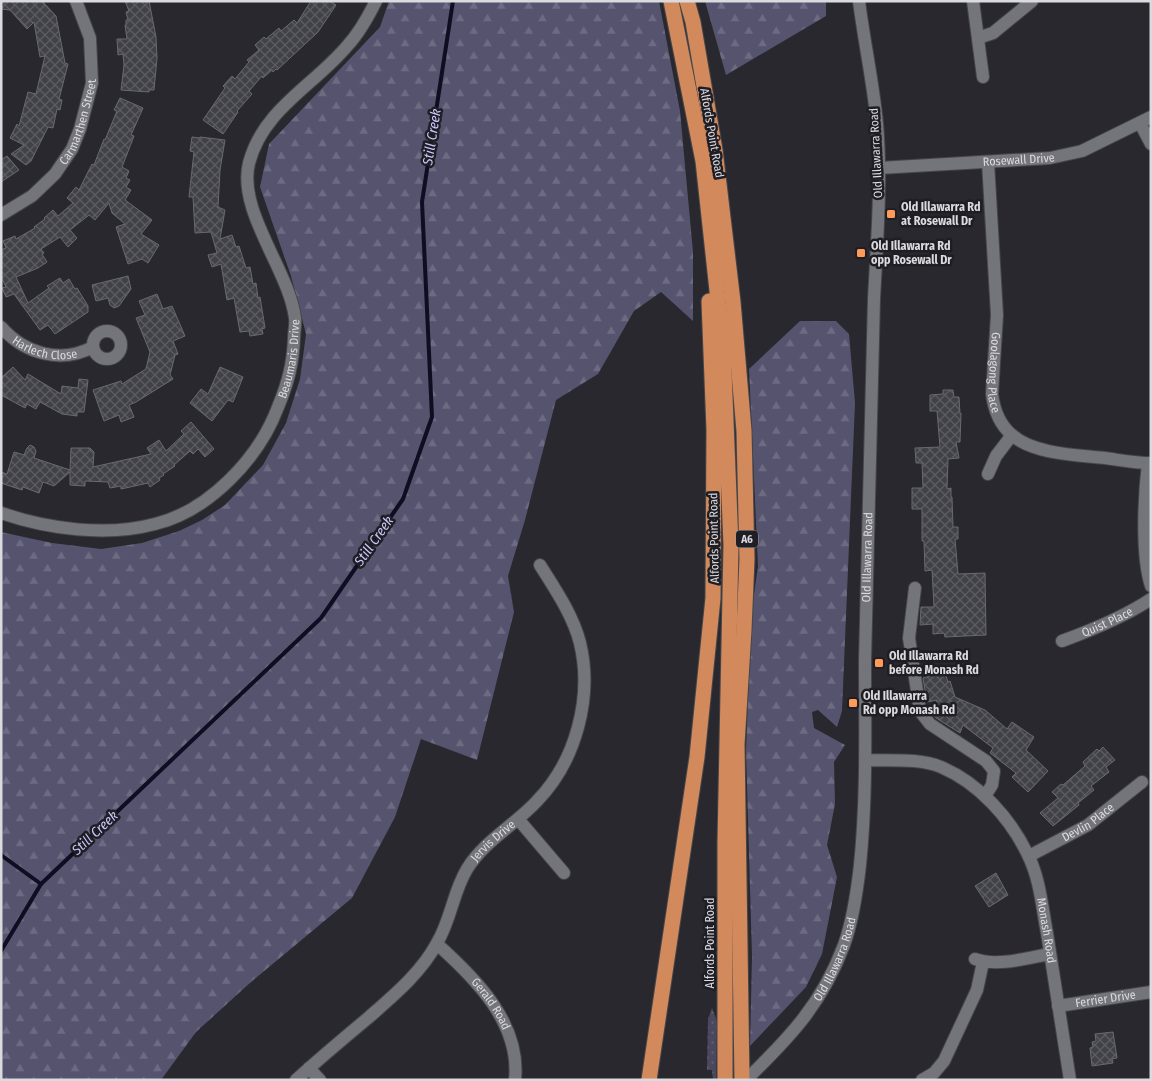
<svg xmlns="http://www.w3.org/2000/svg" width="1152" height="1081" font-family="'Fira Sans Condensed',sans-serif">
<defs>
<pattern id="grass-dots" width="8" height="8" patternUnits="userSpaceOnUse" patternTransform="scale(1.25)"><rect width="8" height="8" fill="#49485e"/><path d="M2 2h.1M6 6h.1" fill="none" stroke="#636275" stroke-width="1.8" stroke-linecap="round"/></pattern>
<pattern id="forest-firs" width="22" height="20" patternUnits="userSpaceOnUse" patternTransform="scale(1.25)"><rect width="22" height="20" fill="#55536e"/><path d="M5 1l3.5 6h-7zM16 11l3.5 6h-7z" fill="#6d6b82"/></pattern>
<pattern id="building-cross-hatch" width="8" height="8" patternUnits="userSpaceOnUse" patternTransform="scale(1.25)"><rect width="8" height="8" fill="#414148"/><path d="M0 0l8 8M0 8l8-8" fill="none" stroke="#5c5c62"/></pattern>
</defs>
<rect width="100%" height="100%" fill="#28282e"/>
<!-- grass -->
<path fill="url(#grass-dots)" d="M712 1008 717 1021 716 1080H713L712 1070H707L708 1019Z"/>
<!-- forest -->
<g fill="url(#forest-firs)">
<path d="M389 1H659L680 111 693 252V321L661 292 634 311 598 374 556 400 525 520 508 576 514 612 477 760 421 739 395 817 352 898 251 982 196 1032 161 1080H1V532L52 543 101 549 142 543 179 531 202 520 225 505 263 465 286 423 300 379 306 334 291 276 260 187 269 144 380 27Z"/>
<path d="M705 1H826V16L726 75Z"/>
<path d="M800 321H836L849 334 855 403 842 711 837 727 818 710 812 712 814 728 845 745 834 762 835 804 827 845 837 877 822 954 806 987 750 1046 752 956 746 751 751 616 758 566 749 369Z"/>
</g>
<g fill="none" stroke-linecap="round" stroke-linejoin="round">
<!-- stream -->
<g stroke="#100d22" stroke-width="4">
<path d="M1 855 41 884"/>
<path d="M1 951 41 884 321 618 403 499 432 417 422 202 453 1"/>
</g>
</g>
<!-- building -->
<g fill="url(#building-cross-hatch)" stroke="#6a6970">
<path d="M1 1H42L56 16 65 63 68 64 59 99 62 100 60 110 57 109 53 128 48 127 31 161 26 165 11 154 24 145 10 138 17 124 19 126 28 92 36 94 45 56 40 57 34 22 27 29 10 10 1 9Z"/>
<path d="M125 1H149L156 37 157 58 154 90H149V92L121 90 124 65 123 54 118 55 117 39H127L125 25H126V20H128L126 12 129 11Z"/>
<path d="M311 1H329L336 5 318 32 277 70 276 69 273 72 272 70 263 78 262 76 249 91 252 94 237 111 238 112 223 134 203 120 225 88 223 86 232 76 235 79 249 62 247 60 259 50 255 45 264 37 266 39 279 28 281 31 294 20 297 23Z"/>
<path d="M120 98 143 108 131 135 134 136 122 167 129 171 126 178 130 180 126 187 131 190 125 200 152 220 141 234 159 245 148 263 142 259 128 264 116 227 125 224 112 213 109 203 95 220 89 215 70 230 77 238 68 247 60 237 41 249 44 253 42 254 47 262 38 268 16 277 28 303 49 288 47 286 60 278 63 283 69 279 75 289 77 288 88 306V312L55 334 48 325 40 330 14 294 6 297 2 288 6 287 1 277V250L6 248 3 241 15 236 16 239 35 228 34 227 45 219 44 218 53 210 58 216 73 203 67 198 76 187 79 190 92 164 94 165 104 139 105 140 117 111 114 110Z"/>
<path d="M192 137 200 138V137L225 140 220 170 218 207 225 210 220 239 232 235 236 247 239 246 246 268 250 267 253 284 256 283 258 298 260 297 265 328 262 329 263 334 250 336 249 331 240 332 234 298 227 300 221 264 212 267 208 255 217 253 211 232 195 233 193 197H189L194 152 190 151Z"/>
<path d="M7 156 19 170 1 182V160Z"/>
<path d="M128 276 131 289 119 306 114 308 110 305 108 298 96 301 92 285Z"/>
<path d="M157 294 163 309 172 306 185 336 173 341 178 354 175 355 170 375 173 379 136 402 129 405 134 417 121 422 119 415 104 421 93 390 121 381 122 384 146 369 150 352 136 318 145 315 139 301Z"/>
<path d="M13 367 25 380 28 374 61 394 62 386 78 388 79 379 88 380 84 412H77V416L62 414 40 402 36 409 27 404 25 408 1 395V378Z"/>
<path d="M220 367 243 377 233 402 228 400 212 421 190 403 201 389 208 394Z"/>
<path d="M943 390H953L954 397H959L960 414 961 413 960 442H956L959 458 948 459 947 489 951 488V497H952L953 527H958V539H955L958 574 985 573 986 635 945 637 944 633 933 634V624L920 625 921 607H934L932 570 925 571 924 541H922V509H912V488H923L922 463H916L915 448 940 447 937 411H930V395L943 394Z"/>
<path d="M191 422 214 449 205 457 198 449 193 454 190 451 174 465 175 466 163 474 164 475 159 478 160 480 150 487 148 483 121 489V486L110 488 108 482 85 481V486L70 485V472L54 486 43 482 39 493 23 487 22 490 1 483V472L7 474 14 452 24 455 27 448 30 445 34 447 36 451 34 458 70 470 71 448H90L94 452 93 467 151 454 147 448 159 440 166 451 184 434 181 431Z"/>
<path d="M944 670 948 682 950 681 955 697 985 710 1007 729 1012 722 1034 737 1026 750 1048 771 1028 792 1012 777 1016 773 990 753 993 748 963 725 960 733 936 718 932 713 937 700 927 702 923 678 933 675 932 671Z"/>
<path d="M1103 747 1115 760 1106 767 1109 772 1091 786 1094 790 1078 803 1079 805 1053 826 1040 813 1058 798 1052 792 1061 784 1063 785 1085 766 1083 762 1097 749 1099 751Z"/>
<path d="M996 873 1008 895 989 907 975 886Z"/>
<path d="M1113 1032 1117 1058 1112 1059 1113 1063 1092 1066 1090 1048 1093 1047 1092 1042 1096 1041 1095 1034Z"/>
</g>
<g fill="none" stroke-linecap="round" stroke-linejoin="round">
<!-- minor casing -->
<g stroke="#46464a" stroke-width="14">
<g id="minor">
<path d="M973 1 983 77"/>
<path d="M978 38 993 33 1032 1"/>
<path d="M1140 123 1151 144"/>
<path id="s1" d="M988 162 997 315 992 394C994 410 1000 425 1012 435 1033 454 1077 455 1105 458 1120 460 1135 463 1151 463"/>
<path id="s2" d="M879 168 1050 158 1082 151 1151 117"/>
<path id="s3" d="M1 215 32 196 55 174 72 149 80 129 92 83 90 38 76 1"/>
<path id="s4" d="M1 327C25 354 61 364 93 347"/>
<circle cx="107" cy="345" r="14"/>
<path d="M1148 463C1144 496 1141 555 1151 586"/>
<path d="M988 474 996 456 1012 435"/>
<path id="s5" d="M1 513C48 529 106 537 155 524 209 511 259 458 278 407 288 383 293 364 294 338 294 331 296 324 295 318 289 270 237 211 249 163 263 109 315 85 348 45 360 32 368 17 376 1"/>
<path d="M915 588 909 638 920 711 930 724 986 761 994 771 992 785 985 796"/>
<path id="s6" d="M1062 641C1092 630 1124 617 1151 599"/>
<path id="s7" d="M866 760C891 761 918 758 941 767 979 783 1011 819 1028 855 1040 879 1042 907 1047 933 1055 982 1062 1031 1070 1080"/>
<path d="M518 819 564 873"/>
<path id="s8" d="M1029 856 1088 825 1142 782"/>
<path id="s9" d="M437 944C475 978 521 1023 515 1080"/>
<path d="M975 959C998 967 1027 958 1050 954"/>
<path id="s10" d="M1058 1006 1151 992"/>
<path d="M309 1068 320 1080"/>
<path id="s11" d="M296 1080C320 1058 344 1038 368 1018 393 996 421 973 437 943 451 920 453 892 467 869 484 841 515 825 537 801 576 761 593 697 580 643 573 615 555 589 540 565"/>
<path id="s12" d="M746 1080C790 1037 822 1004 844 945 853 920 857 892 860 865 867 797 865 728 865 660 867 539 872 419 874 299 877 240 882 181 877 123 873 82 864 41 859 1"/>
<path d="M922 1080 934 1073 944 1061 977 990 983 962"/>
</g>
</g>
<!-- highway casing -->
<g stroke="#46464a" stroke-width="17">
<g id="highway">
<path d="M671 1 703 161 723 346 731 545 725 843V1080"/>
<path d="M687 1 693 22 715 150 733 302 744 431 747 559 744 630 737 744 742 1080"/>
<path d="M649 1080 697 757 713 598 714 430 709 301"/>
</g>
</g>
<!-- minor -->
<use href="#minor" stroke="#74747b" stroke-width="12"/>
<!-- highway -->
<use href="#highway" stroke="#d28a5c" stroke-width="15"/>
</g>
<!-- markers -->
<g fill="#fe9b59" stroke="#1e1e24" stroke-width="2">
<rect x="886" y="209" width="10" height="10" rx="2.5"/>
<rect x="856" y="248" width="10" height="10" rx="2.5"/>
<rect x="874" y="658" width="10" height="10" rx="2.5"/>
<rect x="848" y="698" width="10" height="10" rx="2.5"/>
</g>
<g text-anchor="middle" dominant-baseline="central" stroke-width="5" stroke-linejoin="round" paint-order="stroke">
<!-- shield labels -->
<rect fill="#1e1e24" stroke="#a2a2a7" stroke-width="1" x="736" y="530.5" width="22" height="17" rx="4"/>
<g font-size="11" font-weight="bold" fill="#dbdbdf">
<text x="747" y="539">A6</text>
</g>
<!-- street labels -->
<g font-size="12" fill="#dbdbdf" stroke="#1e1e24">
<text stroke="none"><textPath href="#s3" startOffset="126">Carmarthen Street</textPath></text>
<text transform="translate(712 133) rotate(80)">Alfords Point Road</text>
<text transform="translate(876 153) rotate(-93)">Old Illawarra Road</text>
<text stroke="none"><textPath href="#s2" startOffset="140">Rosewall Drive</textPath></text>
<text stroke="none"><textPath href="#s4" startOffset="51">Harlech Close</textPath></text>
<text stroke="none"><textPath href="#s5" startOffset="382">Beaumaris Drive</textPath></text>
<text stroke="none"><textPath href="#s1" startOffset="211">Goolagong Place</textPath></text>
<text transform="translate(714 538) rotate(-91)">Alfords Point Road</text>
<text stroke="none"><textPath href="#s12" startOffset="558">Old Illawarra Road</textPath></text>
<text stroke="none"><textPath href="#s6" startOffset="49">Quist Place</textPath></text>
<text stroke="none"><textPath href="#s8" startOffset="68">Devlin Place</textPath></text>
<text stroke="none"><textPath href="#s11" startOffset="316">Jervis Drive</textPath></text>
<text stroke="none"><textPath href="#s7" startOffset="280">Monash Road</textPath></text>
<text transform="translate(710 943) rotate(-90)">Alfords Point Road</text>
<text stroke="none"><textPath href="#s12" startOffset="152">Old Illawarra Road</textPath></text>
<text stroke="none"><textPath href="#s10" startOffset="48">Ferrier Drive</textPath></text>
<text stroke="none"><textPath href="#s9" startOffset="81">Gerald Road</textPath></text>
</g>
<!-- poi labels -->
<g font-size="12" font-weight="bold" fill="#dbdbdf" stroke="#1e1e24" text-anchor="start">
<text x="901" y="207">Old Illawarra Rd<tspan x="901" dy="14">at Rosewall Dr</tspan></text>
<text x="871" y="246">Old Illawarra Rd<tspan x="871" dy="14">opp Rosewall Dr</tspan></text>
<text x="889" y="656">Old Illawarra Rd<tspan x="889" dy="14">before Monash Rd</tspan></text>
<text x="863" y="696">Old Illawarra<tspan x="863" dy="14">Rd opp Monash Rd</tspan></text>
</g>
<!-- water labels -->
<g font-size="14" font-style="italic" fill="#cbc8fd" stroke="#1e1e24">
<text transform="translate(432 137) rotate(-81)">Still Creek</text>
<text transform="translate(374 541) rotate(-55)">Still Creek</text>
<text transform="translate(95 833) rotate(-43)">Still Creek</text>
</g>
</g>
<!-- border -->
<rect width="1152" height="1081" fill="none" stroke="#dbdbdf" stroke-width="5"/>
</svg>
